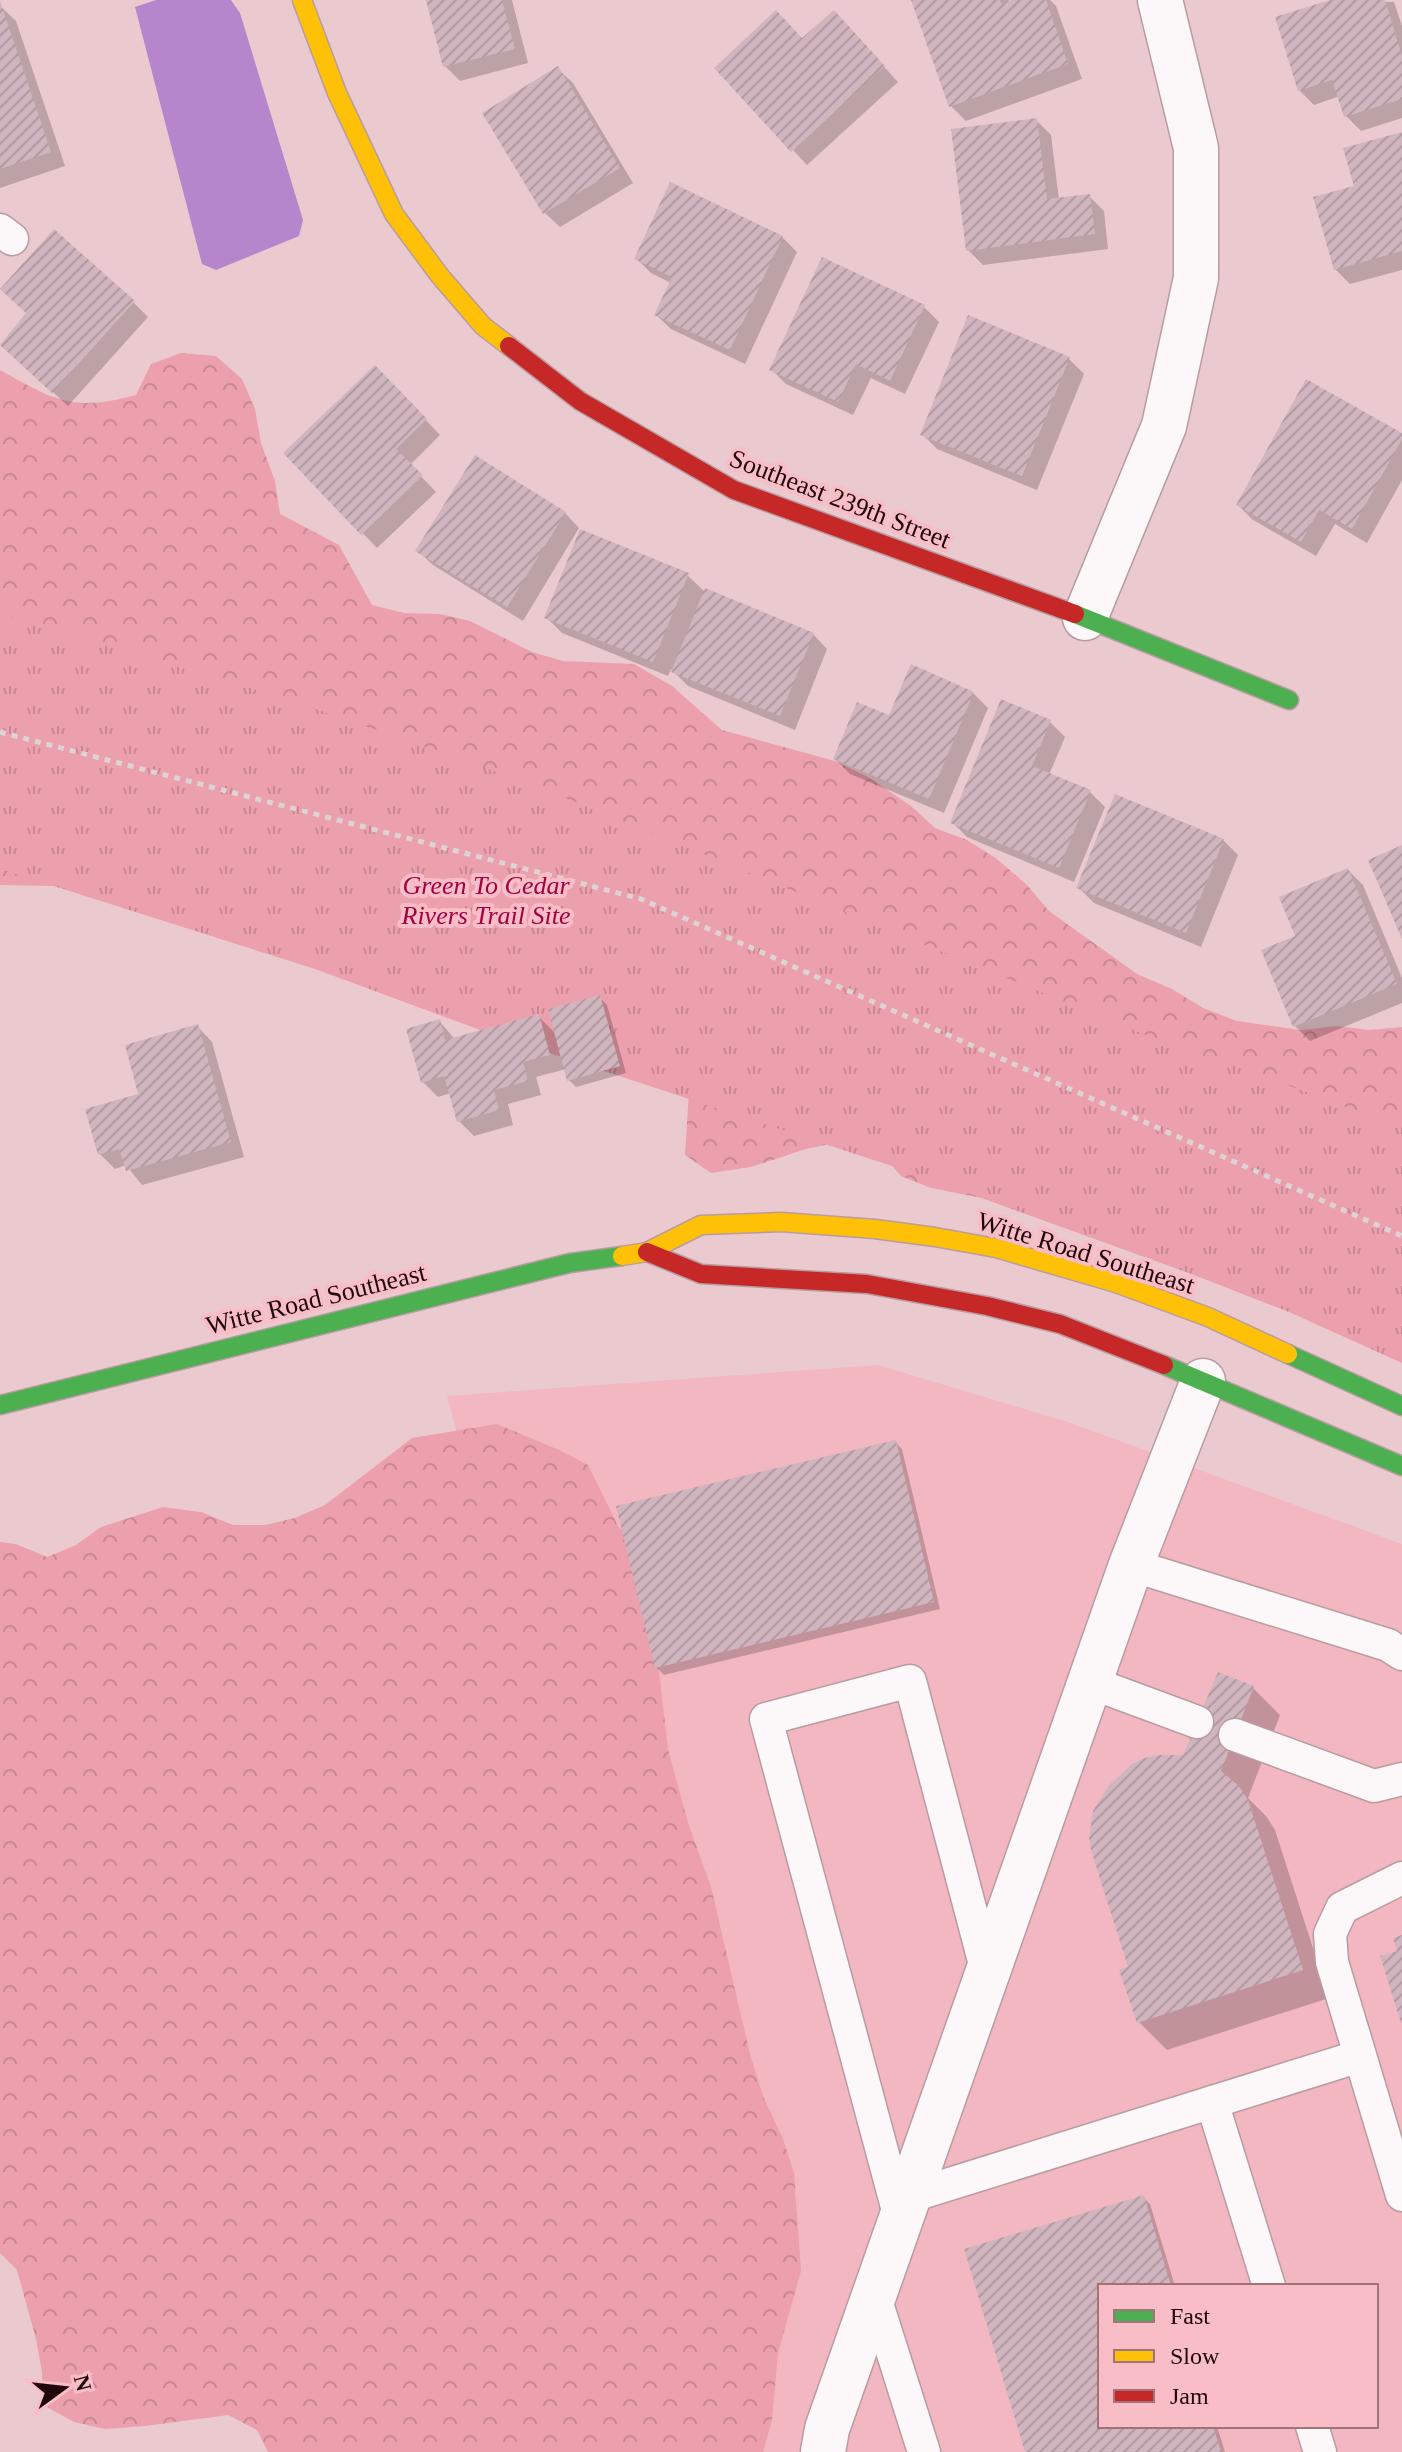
<svg xmlns="http://www.w3.org/2000/svg" width="1402" height="2452" font-family="Georgia,serif">
<defs>
<pattern id="forest-crowns" width="20" height="18" patternUnits="userSpaceOnUse" patternTransform="scale(2)"><rect width="20" height="18" fill="#ec9fad"/><path d="M2 6a3 3 0 1 1 6 0M12 15a3 3 0 1 1 6 0" fill="none" stroke="#ca8794"/></pattern>
<pattern id="park-tufts" width="24" height="20" patternUnits="userSpaceOnUse" patternTransform="scale(2)"><rect width="24" height="20" fill="#ec9fad"/><path d="M3 7l-1-3M5 7V3M7 7l1-3M15 17l-1-3M17 17v-4M19 17l1-3" fill="none" stroke="#ca8794"/></pattern>
<pattern id="building-hatch" width="6" height="6" patternUnits="userSpaceOnUse" patternTransform="scale(2)"><rect width="6" height="6" fill="#d0b5be"/><path d="M-1 1l2-2M0 6l6-6M5 7l2-2" fill="none" stroke="#b29aa2"/></pattern>
</defs>
<rect width="100%" height="100%" fill="#ebcacf"/>
<!-- built -->
<path fill="#f3b7c1" fill-rule="evenodd" d="M878 1365 1068 1422 1402 1544V2452H723L447 1396ZM1100 2286H1376V2426H1100Z"/>
<!-- forest -->
<g fill="url(#forest-crowns)">
<path d="M181 353 216 356 242 379 255 409 261 443 275 481 280 514 339 545 372 605 404 613 440 614 470 621 532 652 563 661 634 664 672 686 722 730 835 761 868 777 911 806 935 828 967 840 997 859 1028 886 1049 911 1137 974 1172 989 1203 1008 1237 1021 1300 1030 1337 1026 1369 1030 1402 1027V1347L997 1201 931 1188 901 1176 875 1146 844 1141 806 1149 751 1167 711 1173 685 1155 691 1059 159 888 0 885V370C56 401 72 412 136 395L151 364Z"/>
<path d="M497 1424 559 1450 588 1465 618 1526 642 1552 649 1586 668 1749 688 1823 711 1887 750 2054 763 2096 783 2139 794 2173 801 2271 778 2353 772 2420 763 2452H268L257 2430 228 2415 145 2426 105 2429 74 2422 43 2405 42 2372 36 2339 17 2270 0 2253V1542L16 1544 47 1557 76 1545 101 1527 163 1507 201 1512 233 1525H265L295 1518 325 1505 412 1438Z"/>
</g>
<!-- park -->
<path fill="url(#park-tufts)" d="M0 614 290 700 531 784 1163 1042 1269 1078 1402 1128V1363L1289 1312 1194 1275 910 1172 483 1031 315 969 0 869Z"/>
<!-- water -->
<path fill="#b686cc" d="M156 0H231L240 13 303 220 299 236 216 270 202 264 135 7Z"/>
<!-- shadow -->
<g fill="#0003">
<path d="M428 0H512L528 63 460 81 445 66Z"/>
<path d="M913 0H1009L1010 3 1018 0H1050L1056 6 1082 79 966 121 951 106Z"/>
<path d="M1337 0 1394 2 1402 26V118L1361 131 1346 116 1340 96 1314 105 1299 90Z"/>
<path d="M0 6 16 21 65 166 0 188Z"/>
<path d="M848 27 898 82 807 165 793 150 803 40Z"/>
<path d="M558 69 573 83 633 183 560 227 545 213Z"/>
<path d="M1036 120 1051 135 1059 200 1089 196 1104 211 1108 249 983 265 968 250Z"/>
<path d="M1402 134V270L1350 284 1335 269 1357 187Z"/>
<path d="M782 237 797 252 745 364 671 329 656 315 671 283 651 273 636 258Z"/>
<path d="M133 302 148 317 68 406 17 359Z"/>
<path d="M924 307 939 322 905 394 871 378 853 415 786 384 772 370Z"/>
<path d="M1069 359 1084 374 1037 490 937 449 922 434Z"/>
<path d="M375 367 440 435 410 465 436 492 377 548 286 453Z"/>
<path d="M1402 436V480L1367 543 1335 524 1316 556 1253 520 1238 505Z"/>
<path d="M565 513 579 528 523 621 433 565 418 551Z"/>
<path d="M687 575 705 592 813 634 827 649 795 730 688 686 671 669 668 676 562 633 547 618Z"/>
<path d="M973 693 988 708 944 813 850 774 835 759 891 718Z"/>
<path d="M1050 722 1065 737 1049 775 1090 792 1105 807 1074 882 967 837 952 822Z"/>
<path d="M1223 840 1238 855 1201 947 1094 903 1079 888Z"/>
<path d="M1348 870 1363 885 1402 978V1003L1310 1041 1295 1026 1264 951 1298 937Z"/>
<path d="M599 997 607 1005 626 1073 576 1087 569 1080 566 1069 536 1077 541 1095 508 1104 513 1125 474 1136 459 1121 451 1093 438 1097 423 1082 439 1021 455 1039 538 1016 558 1036Z"/>
<path d="M198 1027 212 1042 244 1157 142 1185 126 1165 115 1169 100 1154 141 1095Z"/>
<path d="M895 1442 902 1449 940 1609 664 1675 656 1667Z"/>
<path d="M1253 1688 1280 1715 1248 1798 1266 1816 1275 1830 1329 1998 1167 2050 1139 2022 1130 1969 1184 1757Z"/>
<path d="M1143 2197 1150 2204 1175 2286H1100V2426H1217L1225 2452H1028L966 2251Z"/>
</g>
<!-- building -->
<g fill="url(#building-hatch)">
<path d="M426 0H502L515 49 443 67Z"/>
<path d="M911 0H1000L1001 4 1012 0H1046L1068 64 949 107Z"/>
<path d="M1330 0H1385L1402 56V99L1344 117 1332 80 1298 91 1275 17Z"/>
<path d="M0 1 51 152 0 169Z"/>
<path d="M776 10 802 38 834 10 885 66 791 152 714 68Z"/>
<path d="M558 66 620 168 543 214 482 113Z"/>
<path d="M1037 118 1047 199 1090 194 1095 234 966 251 951 129Z"/>
<path d="M1402 132V251L1334 270 1313 197 1354 186 1343 148Z"/>
<path d="M670 182 783 236 730 350 654 315 672 277 634 259Z"/>
<path d="M54 229 135 301 52 393 0 345 26 313 0 289Z"/>
<path d="M822 257 925 305 890 381 856 364 838 402 769 370Z"/>
<path d="M968 315 1070 357 1022 476 920 435Z"/>
<path d="M375 365 427 419 396 449 423 475 361 535 283 453Z"/>
<path d="M1306 379 1402 433V439L1352 529 1319 510 1301 542 1236 505Z"/>
<path d="M475 455 566 512 507 607 415 551Z"/>
<path d="M580 529 689 573 653 662 544 618Z"/>
<path d="M705 588 814 633 780 716 671 672Z"/>
<path d="M911 664 974 692 929 799 833 759 857 702 889 715Z"/>
<path d="M1001 699 1051 720 1032 766 1091 790 1059 868 950 823Z"/>
<path d="M1115 794 1224 839 1186 933 1076 888Z"/>
<path d="M1402 845V939L1368 860Z"/>
<path d="M1348 868 1397 984 1293 1027 1261 950 1295 936 1279 897Z"/>
<path d="M600 995 620 1066 567 1081 548 1009Z"/>
<path d="M539 1014 550 1055 523 1062 528 1081 494 1090 499 1110 457 1122 444 1076 421 1083 406 1029 440 1019 445 1040Z"/>
<path d="M198 1024 231 1142 126 1171 119 1149 98 1155 85 1109 138 1094 125 1045Z"/>
<path d="M896 1440 934 1602 655 1668 616 1506Z"/>
<path d="M1218 1672 1254 1686 1221 1771 1239 1786 1248 1800 1303 1970 1137 2023 1119 1970 1128 1967 1091 1850 1089 1838 1093 1811 1109 1785 1132 1764 1145 1758 1159 1755H1183Z"/>
<path d="M1402 1935V2023H1401L1380 1956 1397 1951 1393 1938Z"/>
<path d="M1144 2195 1171 2286H1100V2426H1213L1221 2452H1025L964 2249Z"/>
</g>
<g fill="none" stroke-linecap="round" stroke-linejoin="round">
<!-- lane casing -->
<g stroke="#b89ca1" stroke-width="35">
<g id="lane">
<path d="M0 230 12 239"/>
<path d="M1131 1565 1388 1645 1402 1654"/>
<path d="M1089 1682 1197 1722"/>
<path d="M1235 1735 1374 1786 1402 1779"/>
<path d="M1402 1878 1342 1908 1330 1934 1332 1962 1402 2195"/>
<path d="M1212 2102 1269 2286"/>
<path d="M908 2197 1360 2056"/>
<path d="M900 2218 766 1719 910 1681 988 1976"/>
<path d="M874 2294 924 2452"/>
<path d="M1312 2426 1320 2452"/>
</g>
</g>
<!-- street casing -->
<g stroke="#b89ca1" stroke-width="47">
<g id="street">
<path d="M1085 618 1164 426 1196 278V148L1160 0"/>
<path d="M823 2452 827 2429 1131 1565 1203 1381"/>
</g>
</g>
<!-- fast casing -->
<g stroke="#b89ca1" stroke-width="21">
<g id="fast">
<path d="M1075 614 1289 700"/>
<path d="M1288 1354 1402 1406"/>
<path d="M1164 1365 1402 1466"/>
<path d="M0 1405 570 1263 622 1256"/>
</g>
</g>
<!-- slow casing -->
<g stroke="#b89ca1" stroke-width="21">
<g id="slow">
<path d="M302 0 337 93 394 214 440 276 483 326 509 346"/>
<path d="M622 1256 647 1252 701 1225 781 1222 875 1229 935 1237 996 1248 1116 1283 1208 1317 1288 1354"/>
</g>
</g>
<!-- jam casing -->
<g stroke="#b89ca1" stroke-width="21">
<g id="jam">
<path d="M509 346 580 401 734 490 1075 614"/>
<path d="M647 1252 701 1274 867 1284 987 1306 1060 1324 1164 1365"/>
</g>
</g>
<!-- path -->
<path stroke="#ddd2d4" stroke-width="5" stroke-dasharray="6 6" stroke-linecap="butt" d="M0 732 641 899 1402 1236"/>
<!-- lane -->
<use href="#lane" stroke="#fcf7f8" stroke-width="32"/>
<!-- street -->
<use href="#street" stroke="#fcf7f8" stroke-width="44"/>
<!-- fast -->
<use href="#fast" stroke="#4caf50" stroke-width="18"/>
<!-- slow -->
<use href="#slow" stroke="#ffc107" stroke-width="18"/>
<!-- jam -->
<use href="#jam" stroke="#c62828" stroke-width="18"/>
</g>
<g text-anchor="middle" dominant-baseline="central" stroke-width="8" stroke-linejoin="round" paint-order="stroke">
<!-- street labels -->
<g font-size="26" fill="#1f070c" stroke="#f8bdc6">
<text transform="translate(840 499) rotate(21)">Southeast 239th Street</text>
<text transform="translate(1086 1253) rotate(17)">Witte Road Southeast</text>
<text transform="translate(316 1299) rotate(-14)">Witte Road Southeast</text>
</g>
<!-- park labels -->
<g font-size="26" font-style="italic" fill="#a00242" stroke="#f8bdc6">
<text x="486" y="885">Green To Cedar<tspan x="486" dy="30">Rivers Trail Site</tspan></text>
</g>
</g>
<!-- legend -->
<rect x="1098" y="2284" width="280" height="144" fill="#f8bdc6" stroke="#a1747c" stroke-width="2"/>
<rect x="1114" y="2310" width="40" height="12" fill="#4caf50" stroke="#a1747c" stroke-width="2"/>
<text x="1170" y="2324" font-size="24" fill="#1f070c">Fast</text>
<rect x="1114" y="2350" width="40" height="12" fill="#ffc107" stroke="#a1747c" stroke-width="2"/>
<text x="1170" y="2364" font-size="24" fill="#1f070c">Slow</text>
<rect x="1114" y="2390" width="40" height="12" fill="#c62828" stroke="#a1747c" stroke-width="2"/>
<text x="1170" y="2404" font-size="24" fill="#1f070c">Jam</text>
<!-- north arrow -->
<g transform="translate(64 2388) rotate(75)" stroke="#f8bdc6" stroke-width="6" paint-order="stroke">
<path d="M0-6L14 30L0 20L-14 30Z" fill="#1f070c"/>
<text y="-12" font-size="22" font-weight="bold" text-anchor="middle" fill="#1f070c">N</text>
</g>
</svg>
